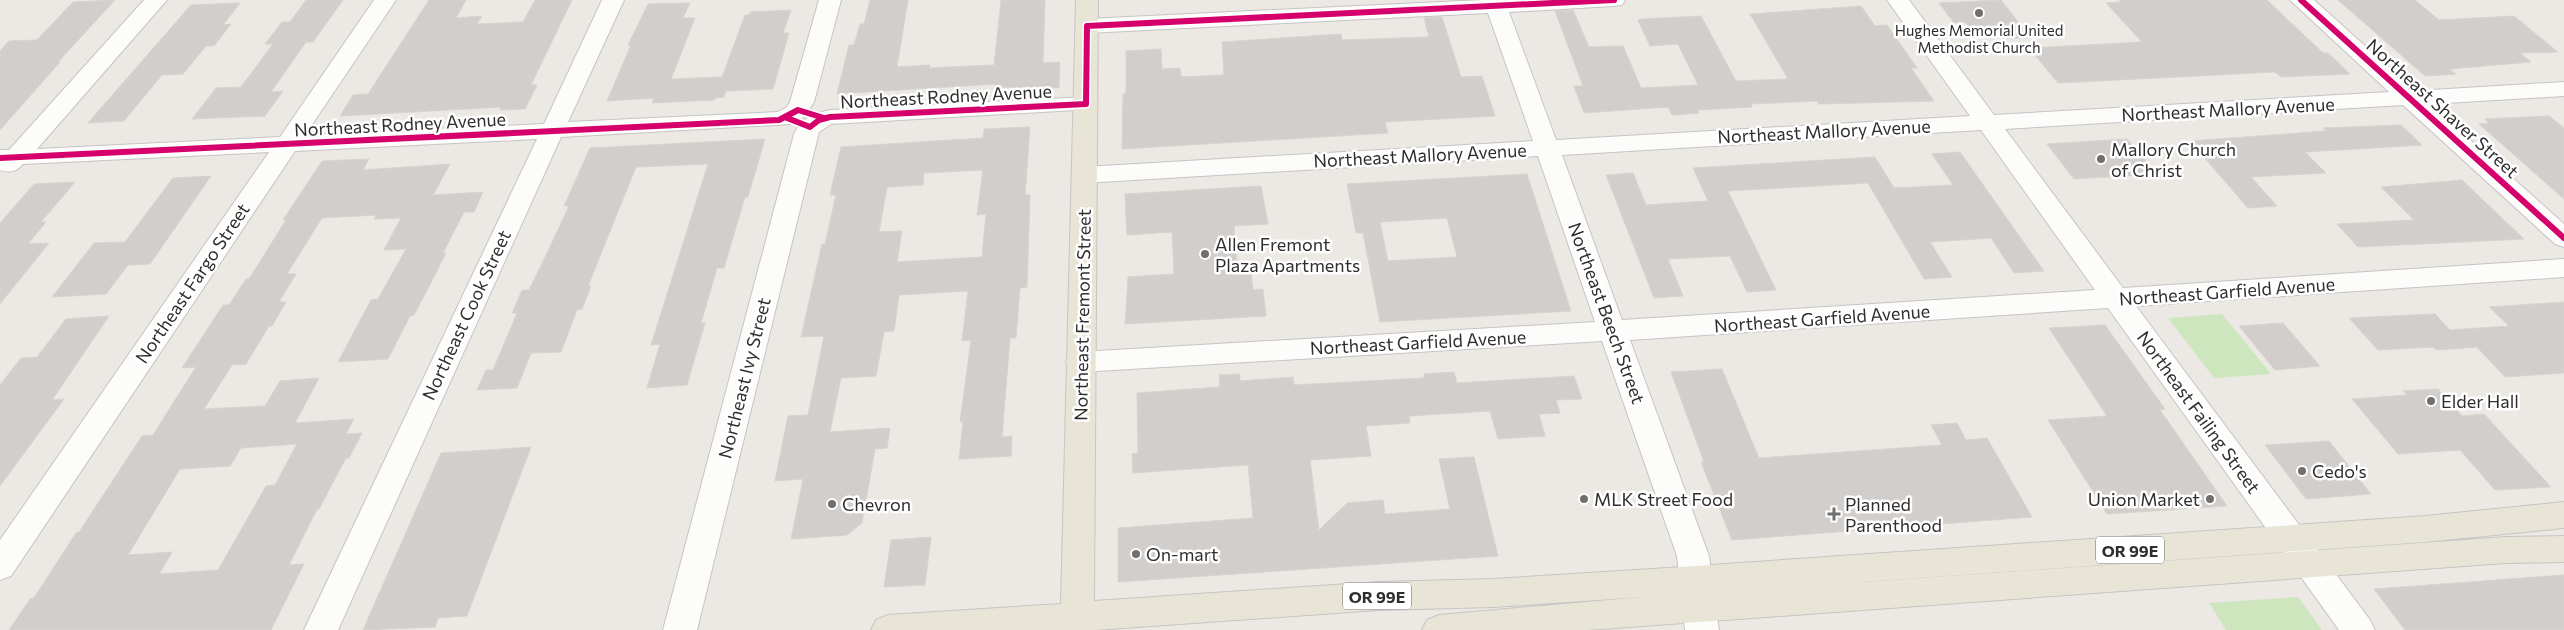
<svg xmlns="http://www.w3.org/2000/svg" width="2564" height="630" font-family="Commissioner,sans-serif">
<rect width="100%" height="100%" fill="#ece8e4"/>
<!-- green -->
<g fill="#cee6be">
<path d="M2222 314 2271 374 2214 378 2168 318Z"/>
<path d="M2298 597 2322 630H2226L2209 603Z"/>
</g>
<!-- building -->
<g fill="#d1cecb" stroke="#d7d4d0" fill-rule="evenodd">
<path d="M115 0 58 62H60L0 130V51L9 41 37 40 73 2Z"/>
<path d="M306 0H343L313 42H306L271 92 283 91 265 116 192 119 216 88 241 87 273 44H265L282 22H290Z"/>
<path d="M429 0H466L456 18 482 16 477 24 523 22 535 0H572L531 85H537L525 109 500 110 501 107 340 116 353 95 368 94Z"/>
<path d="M870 0H908L897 67 930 65 929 68 994 65 1001 0H1045L1043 63 1060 62 1059 88 994 87 995 84 837 94 849 45H854L860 24H864Z"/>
<path d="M2001 0 2031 38 2003 39 1993 26 1969 27 1965 22 1954 23 1939 3Z"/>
<path d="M2119 0H2267L2323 53H2328L2350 74 2281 77 2275 72 2058 83 2029 48 2142 42 2106 3 2121 2Z"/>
<path d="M2338 0H2415L2439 20 2514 16 2558 52 2520 53 2531 62 2449 69 2456 74 2425 76Z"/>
<path d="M240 3 223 25 231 24 214 46H206L183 74 162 75 124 121 88 123 191 5Z"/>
<path d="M690 3 683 18H695L671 79 722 77 745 15H749L750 12 791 10 783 33H789L773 89 726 91 724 97 715 98V100L652 103 654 98 607 101 631 45H628L648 4Z"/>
<path d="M1861 6 1875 26 1887 25 1917 68H1911L1934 101 1819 104 1817 101 1751 104 1752 107 1698 110 1699 113 1672 115 1668 107 1584 113 1574 86H1583L1555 11 1573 10 1589 47 1623 46 1641 88 1698 85 1678 44 1650 46 1638 20 1642 19 1701 16 1736 81 1788 79 1750 14Z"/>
<path d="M1442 17 1461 77 1482 76 1495 116 1385 122 1388 133 1122 149 1123 94 1126 93V51L1161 49 1162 69 1180 68 1181 77 1224 75 1222 42 1341 34 1342 40 1429 37 1424 18Z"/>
<path d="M2549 116 2564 128V199L2479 124 2489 123 2485 119Z"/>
<path d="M2401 125 2422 145 2305 152 2326 173 2251 177 2277 206 2248 208 2190 141 2326 131 2323 128Z"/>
<path d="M1030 127 1025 195H1030L1027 287 1020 288 1016 338H1010L1002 437 1012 436 1011 456 959 459 963 422H960L971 340 962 341 968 291 899 295 894 331 884 332 876 376 841 378 830 432 890 428 887 448 875 449 862 523 847 535 791 539 803 479 775 481 788 416 808 415 824 336 801 337 822 244H825L836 195H830L841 147 983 138 984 129ZM983 170 977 215 986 214 982 257 897 262 902 231 879 232 887 187 923 185 924 173Z"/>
<path d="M765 139 748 197H745L724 268H717L701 323H705L687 385 647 388 660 344 651 345 708 164 636 167 588 286H591L582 309 577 310 561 352 531 353 517 388 477 390 486 370H493L517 313H512L522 290H529L550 247 569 206H564L590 148Z"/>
<path d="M2127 139 2157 174 2074 179 2047 144Z"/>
<path d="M1960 152 2044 271 2014 273 1991 238 1930 242 1952 277 1924 279 1868 183 1728 191 1776 290 1747 292 1730 256 1668 259 1683 296 1654 298 1606 175 1633 173 1646 205 1708 201 1693 168 1875 157 1894 188 1953 185 1932 154Z"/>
<path d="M369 159 363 170 450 164 433 195 483 192 474 212H464L443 253H446L434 277 414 315 410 316 388 359 338 362 371 300 378 299 406 249 384 250 401 218 374 219 377 215 322 218 287 274H296L279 302H286L272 326H269L246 364 232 365 204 409 265 406 280 381 319 378 295 423 354 419 346 434 362 433 349 458H346L319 509H317L289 565 304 564 271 630H9L30 599 34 598 76 533 79 532 142 436 153 435 196 367 182 368 223 305H229L246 279H249L286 220H283L322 161ZM297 444 275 485 266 486 218 570 159 574 172 552 128 555 180 469 230 466 241 448Z"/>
<path d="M1527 174 1571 311 1380 322 1363 233H1356L1347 184ZM1447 218 1457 257 1388 261 1380 222Z"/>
<path d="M211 176 150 264 128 265 106 294 52 297 94 243 125 242 173 178Z"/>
<path d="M2462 180 2524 239 2358 247 2337 224 2414 220 2381 187Z"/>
<path d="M75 182 41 222H46L28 244 49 243 0 304V223L34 184Z"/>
<path d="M1261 186 1268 224 1234 226 1238 274 1251 273 1253 290 1263 289 1266 316 1125 324 1128 277 1174 274 1172 232 1127 235 1125 194Z"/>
<path d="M2564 302V373L2505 377 2477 347 2436 350 2433 347 2378 350 2349 318 2435 314 2450 330 2509 326 2489 307Z"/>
<path d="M109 316 52 400 64 399 0 486V385L21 358 37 357 66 319Z"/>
<path d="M2283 323 2320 366 2275 370 2239 326Z"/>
<path d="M2105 325 2165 409 2160 410 2227 506 2107 514 2048 420 2107 416 2049 328Z"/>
<path d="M1722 369 1759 458 1942 445 1931 425 1957 423 1966 440 1987 438 2032 517 1732 540 1701 462H1704L1671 372Z"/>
<path d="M1454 372 1457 383 1574 376 1582 399 1556 400 1560 413 1539 414 1545 436 1498 439 1490 411 1409 416 1410 423 1366 426 1371 456 1310 460 1319 530 1347 503 1383 500 1385 514 1450 509 1439 459 1474 457 1498 556 1118 582V528L1253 518 1248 465 1133 473 1132 454 1138 453 1137 393 1220 387 1219 375 1240 374V381L1293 377 1294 385 1424 378V374Z"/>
<path d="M2438 389 2462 416 2484 414 2551 487 2495 490 2460 450 2398 454 2352 399 2407 395 2403 391Z"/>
<path d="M2329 441 2371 494 2306 499 2265 445Z"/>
<path d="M531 447 467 616 438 618 435 627 363 630 441 453Z"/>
<path d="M931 537 925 585 884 587 891 540Z"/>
<path d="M2564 575V630H2405L2374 589Z"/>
</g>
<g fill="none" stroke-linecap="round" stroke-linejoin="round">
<!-- minor casing -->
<g stroke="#c5c4c5" stroke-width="2">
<g id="minor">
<path d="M144 0H167L37 149 280 137 374 0H396L305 135 544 124 602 0H624L568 122 778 112 787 107 790 102 819 0H841L814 102 804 117 791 124 561 137 338 630H304L537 139 295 151 11 576 0 580V540L269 152 23 164C16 172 10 173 0 170V150H9Z"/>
<path d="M1483 0H1625L1622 5 1614 6 1509 12 1556 140 1970 116 1887 0H1909L1994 115 2389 92 2290 0H2314L2415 91 2564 82V96L2430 104 2564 224V247L2555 244 2403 105 2005 129 2123 288 2564 259V277L2136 306 2370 620 2375 630H2339L2108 308 1630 340 1709 556 1719 630H1685L1677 556 1602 341 1080 372 1070 369 1066 362 1070 355 1080 352 1595 322 1538 156 1084 183 1075 181 1072 175 1075 169 1084 167 1533 141 1488 13 1087 33 1079 31 1076 26 1079 21 1087 19ZM1981 130 2095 290 1622 320 1562 155Z"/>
<path d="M1086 97 1094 99 1098 104 1094 109 831 124 819 132 697 630H663L794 134C802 118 813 114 830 110Z"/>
</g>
</g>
<!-- major casing -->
<g stroke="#c6c5c4" stroke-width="2">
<path id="major" d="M1076 0H1098L1094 601 1378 582 1494 579 1652 569 2425 516 2564 502V528L2425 542 1735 591 2506 537 2564 536V562L2506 563 1588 630H1422L1427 620 1439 615 1642 597 1494 607 1378 610 1095 630H871L876 620 888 615 1061 604Z"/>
</g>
<!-- minor -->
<use href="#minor" fill="#fcfcfb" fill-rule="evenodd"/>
<!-- major -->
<use href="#major" fill="#e8e4d6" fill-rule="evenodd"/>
<!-- cycleway casing -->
<g stroke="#fff" stroke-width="9">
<g id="cycleway">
<path d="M2301 0 2564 238"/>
<path d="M787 118 810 127 819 120 830 117 1086 104 1087 26 1614 0"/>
<path d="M0 158 779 120 798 110 824 118"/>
</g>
</g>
<!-- cycleway -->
<use href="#cycleway" stroke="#d6006c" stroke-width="6"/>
</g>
<!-- markers -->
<g fill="#706f6e" stroke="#fff" stroke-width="2">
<circle cx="1979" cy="13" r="5"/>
<circle cx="2101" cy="159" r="5"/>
<circle cx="1205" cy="254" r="5"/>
<circle cx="2431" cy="401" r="5"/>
<circle cx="2302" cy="471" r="5"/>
<circle cx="1584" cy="499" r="5"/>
<circle cx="2210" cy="499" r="5"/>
<circle cx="832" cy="504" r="5"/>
<path d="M1831.5 506.5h5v5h5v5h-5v5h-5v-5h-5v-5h5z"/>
<circle cx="1136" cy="554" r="5"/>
</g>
<g text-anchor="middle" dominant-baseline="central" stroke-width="5" stroke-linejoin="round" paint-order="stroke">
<!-- far-poi labels -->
<g font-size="15" fill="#2e2e2e" stroke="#fff">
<text x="1979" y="30">Hughes Memorial United<tspan x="1979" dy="17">Methodist Church</tspan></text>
</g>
<!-- shield labels -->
<g fill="#fff" stroke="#6d6d6d" stroke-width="1">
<rect x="2096" y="536.5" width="68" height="27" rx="4"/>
<rect x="1343" y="582.5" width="68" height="27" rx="4"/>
</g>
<g font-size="16" font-weight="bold" fill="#2e2e2e">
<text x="2130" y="550">OR 99E</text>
<text x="1377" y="596">OR 99E</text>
</g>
<!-- street labels -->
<g font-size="18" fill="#2e2e2e" stroke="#fff">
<text transform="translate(946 96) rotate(-3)">Northeast Rodney Avenue</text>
<text transform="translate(2443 108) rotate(42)">Northeast Shaver Street</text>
<text transform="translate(2228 109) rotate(-3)">Northeast Mallory Avenue</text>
<text transform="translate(400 124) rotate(-3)">Northeast Rodney Avenue</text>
<text transform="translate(1824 131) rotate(-3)">Northeast Mallory Avenue</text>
<text transform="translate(1420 155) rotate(-3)">Northeast Mallory Avenue</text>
<text transform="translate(192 283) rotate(-56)">Northeast Fargo Street</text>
<text transform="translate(2227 291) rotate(-4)">Northeast Garfield Avenue</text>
<text transform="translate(1607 313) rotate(70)">Northeast Beech Street</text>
<text transform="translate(466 315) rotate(-65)">Northeast Cook Street</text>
<text transform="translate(1082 315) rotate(-89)">Northeast Fremont Street</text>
<text transform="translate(1822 318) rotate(-4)">Northeast Garfield Avenue</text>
<text transform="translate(1418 342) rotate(-3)">Northeast Garfield Avenue</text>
<text transform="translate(744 378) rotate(-76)">Northeast Ivy Street</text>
<text transform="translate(2199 412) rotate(54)">Northeast Failing Street</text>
</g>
<!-- poi labels -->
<g font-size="18" fill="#2e2e2e" stroke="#fff" text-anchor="start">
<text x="2111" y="149">Mallory Church<tspan x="2111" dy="21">of Christ</tspan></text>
<text x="1215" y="244">Allen Fremont<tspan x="1215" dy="21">Plaza Apartments</tspan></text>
<text x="2441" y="401">Elder Hall</text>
<text x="2312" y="471">Cedo's</text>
<text x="1594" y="499">MLK Street Food</text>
<text x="2200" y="499" text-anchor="end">Union Market</text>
<text x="842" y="504">Chevron</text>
<text x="1845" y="504">Planned<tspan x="1845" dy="21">Parenthood</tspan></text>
<text x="1146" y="554">On-mart</text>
</g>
</g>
</svg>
